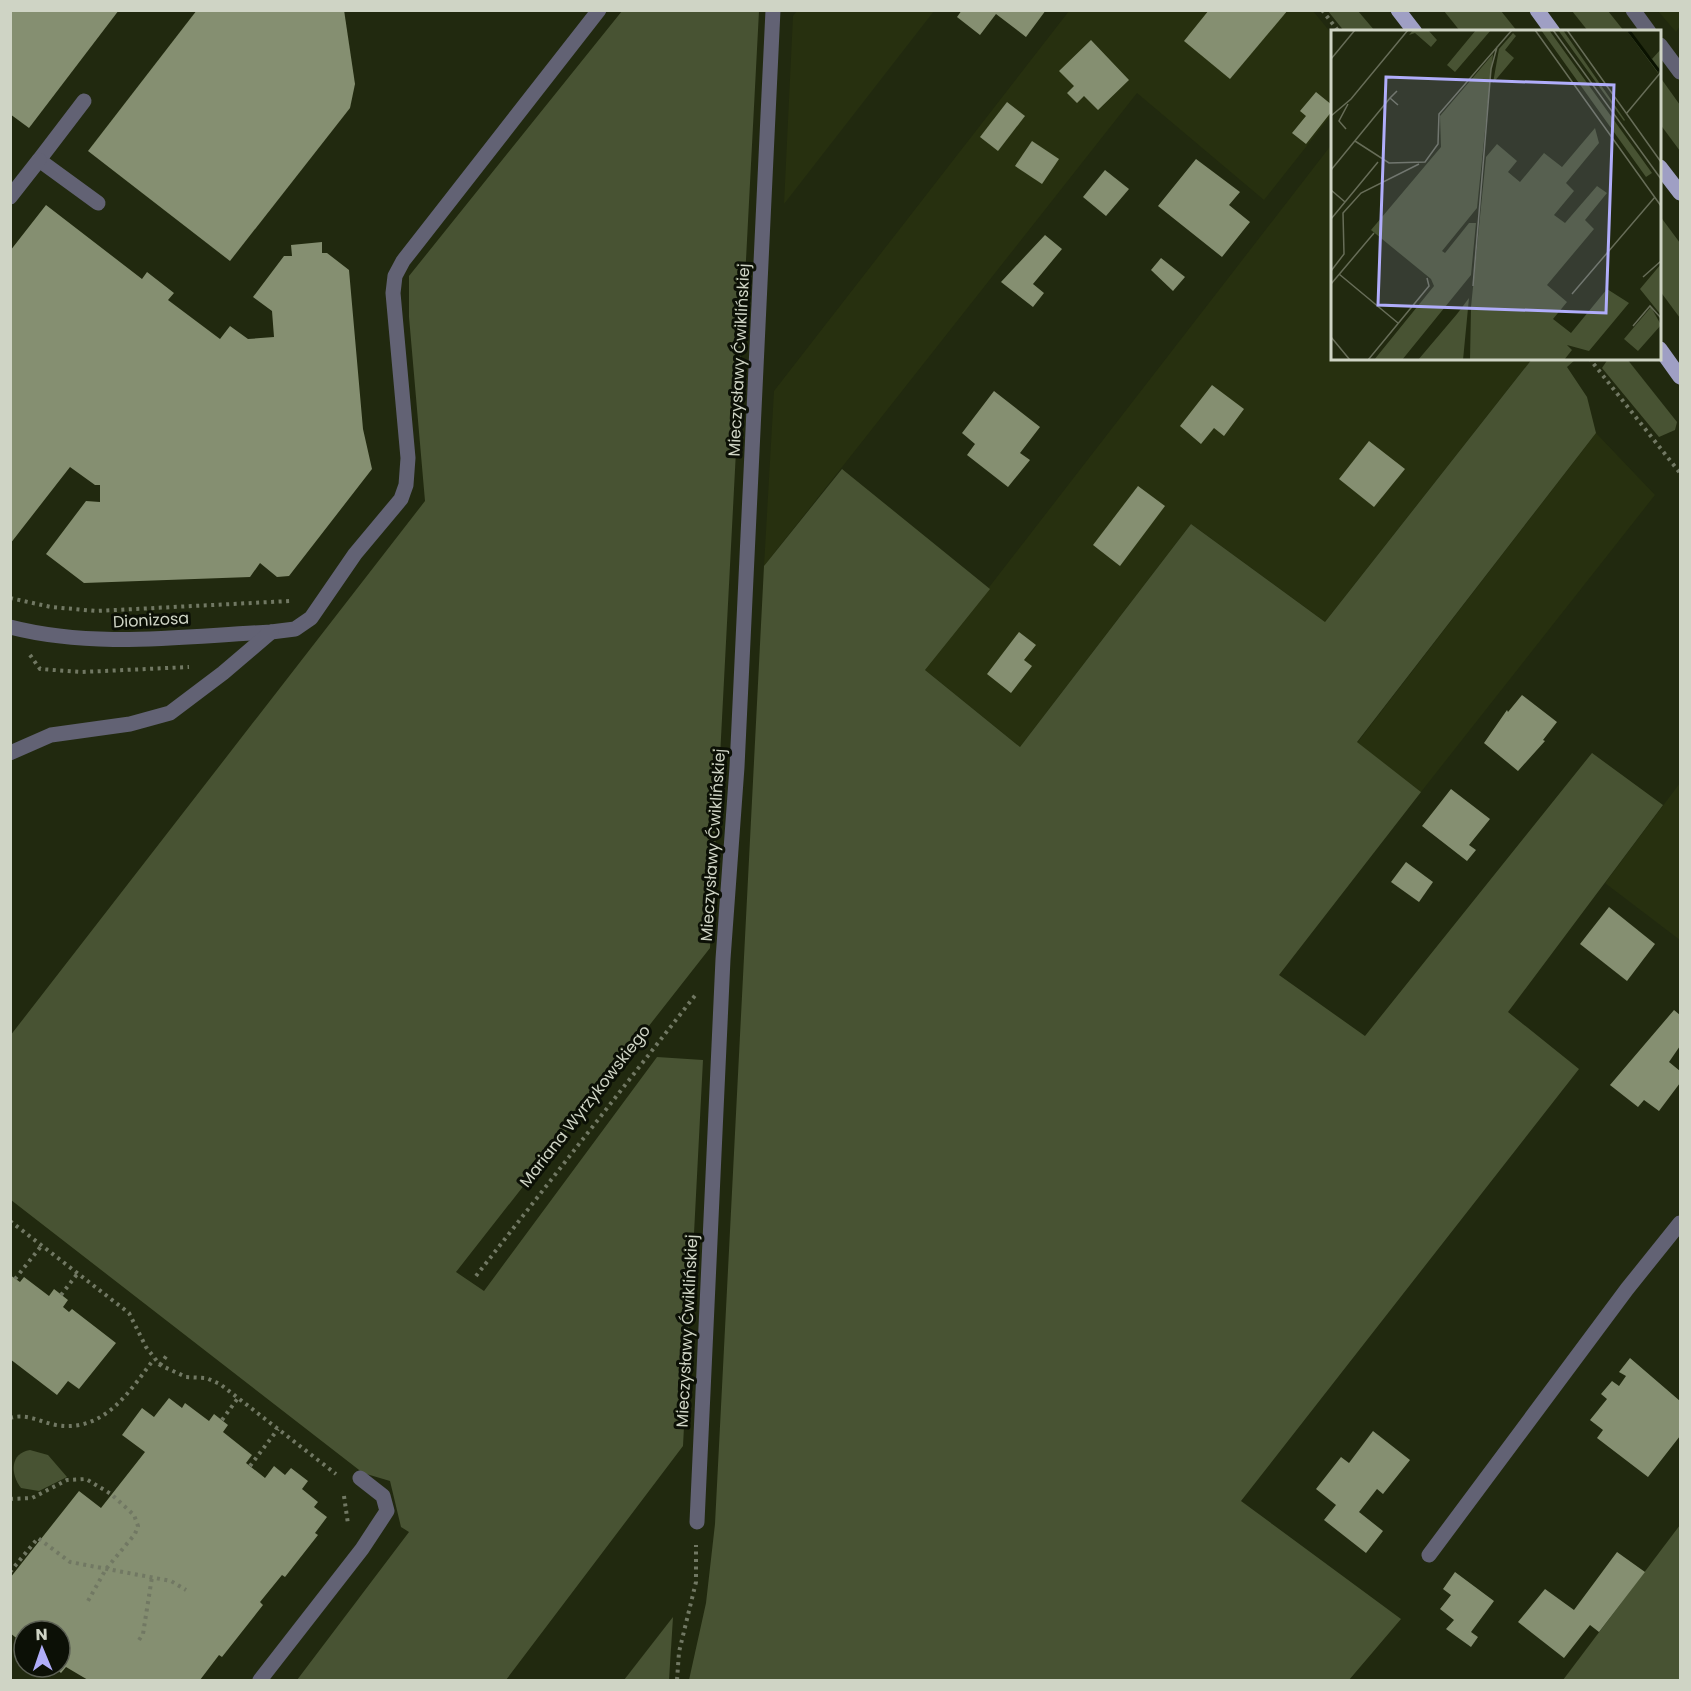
<svg xmlns="http://www.w3.org/2000/svg" width="1691" height="1691" font-family="Poppins,sans-serif">
<rect width="100%" height="100%" fill="#21290f"/>
<!-- built -->
<g fill="#27300f">
<path d="M798 10 934 11 784 204 793 16Z"/>
<path d="M1069 11H1313L1332 34V114L1264 200 1137 93 764 566 774 391Z"/>
<path d="M1658 11H1680V26L1676 32Z"/>
<path d="M1332 144V358L1532 359 1325 622 1191 524 1020 747 925 670Z"/>
<path d="M1596 433 1655 495 1421 792 1357 743Z"/>
<path d="M1680 783V940L1605 883Z"/>
</g>
<!-- green -->
<g fill="#485333">
<path d="M622 11H759L710 948 456 1272 484 1291 657 1057 703 1060 683 1446 506 1680H297L409 1532 401 1527 390 1481 363 1473 11 1200 10 1036 425 501 409 317V276Z"/>
<path d="M1328 11H1358L1375 31H1344Z"/>
<path d="M1444 11H1501L1517 31H1460Z"/>
<path d="M1572 11H1608L1624 31H1588Z"/>
<path d="M1660 77 1680 105V151L1660 124Z"/>
<path d="M1660 216 1680 243V318L1660 291Z"/>
<path d="M1532 359H1576L1567 367 1587 397 1596 433 1357 742 1421 792 1279 975 1365 1036 1592 753 1663 805 1508 1012 1579 1069 1241 1501 1401 1619 1349 1680H689L706 1603 715 1524 764 566 842 469 990 589 925 670 1020 747 1191 524 1325 622Z"/>
<path d="M1608 359H1627L1677 422 1675 430 1659 437 1602 368Z"/>
<path d="M30 1450 48 1455 67 1477 39 1491 21 1488C10 1474 10 1453 30 1450Z"/>
<path d="M1680 1525V1680H1563Z"/>
<path d="M673 1617 669 1680H624Z"/>
</g>
<!-- building -->
<g fill="#858f71">
<path d="M10 10H119L29 128 10 114Z"/>
<path d="M197 10H344L355 84 350 108 230 261 88 151Z"/>
<path d="M962 10H1046L1026 37 996 14 980 35 957 17Z"/>
<path d="M1209 10H1288L1230 79 1184 41Z"/>
<path d="M1091 40 1129 80 1098 110 1084 96 1077 103 1067 93 1074 86 1059 71Z"/>
<path d="M1316 92 1332 105V111L1306 144 1292 133 1306 116 1300 111Z"/>
<path d="M1007 102 1025 116 998 151 980 137Z"/>
<path d="M1032 141 1059 159 1042 184 1015 166Z"/>
<path d="M1196 159 1240 192 1229 205 1250 222 1222 257 1158 206Z"/>
<path d="M1105 170 1129 189 1106 216 1083 197Z"/>
<path d="M46 205 142 279 147 272 174 293 168 300 220 339 230 326 248 339 274 337 272 311 253 297 284 256H292L291 245 322 242V253H327L349 270 363 429 372 469 289 576 277 577 260 563 250 577 84 583 46 554 86 501 100 502V485H95L70 467 10 544V251Z"/>
<path d="M1045 235 1062 249 1033 284 1044 293 1033 307 1001 282Z"/>
<path d="M1161 258 1185 277 1173 291 1151 270Z"/>
<path d="M1212 385 1244 409 1224 436 1214 428 1201 444 1180 426Z"/>
<path d="M994 391 1040 427 1020 453 1030 460 1008 487 967 455 975 444 962 433Z"/>
<path d="M1369 441 1405 469 1374 507 1339 479Z"/>
<path d="M1138 486 1165 506 1120 566 1093 545Z"/>
<path d="M1019 632 1036 645 1024 660 1032 666 1011 693 987 674Z"/>
<path d="M1522 695 1557 722 1543 740 1545 741 1518 771 1484 743 1507 710 1508 712Z"/>
<path d="M1451 789 1490 819 1469 845 1476 850 1467 861 1422 826Z"/>
<path d="M1406 862 1433 882 1419 902 1391 882Z"/>
<path d="M1609 907 1655 944 1627 981 1580 944Z"/>
<path d="M1674 1010 1680 1015V1046L1669 1062 1680 1071V1083L1659 1111 1644 1100 1638 1107 1610 1085Z"/>
<path d="M10 1275 20 1282 24 1277 49 1296 54 1289 68 1300 63 1307 69 1312 72 1309 116 1343 79 1389 68 1381 57 1395 10 1359Z"/>
<path d="M1630 1358 1680 1401V1436L1648 1477 1597 1438 1603 1430 1590 1420 1607 1399 1601 1394 1612 1381 1619 1386 1626 1376 1619 1372Z"/>
<path d="M169 1398 182 1408 185 1403 209 1421 214 1414 228 1425 223 1432 252 1455 246 1463 265 1478 274 1466 285 1475 291 1468 308 1481 302 1489 318 1502 314 1507 327 1517 315 1533 318 1535 285 1577 282 1575 260 1602 263 1605 222 1657 219 1655 200 1680H88L66 1667 61 1673 54 1667H60V1631H24V1644L10 1633V1578L79 1491 101 1508 145 1452 122 1435 142 1408 154 1417Z"/>
<path d="M1373 1431 1410 1460 1383 1494 1377 1489 1359 1512 1383 1531 1366 1553 1324 1520 1336 1505 1316 1489 1341 1457 1349 1463Z"/>
<path d="M1617 1552 1645 1572 1599 1632 1590 1625 1564 1658 1518 1622 1545 1589 1574 1610Z"/>
<path d="M1455 1572 1494 1601 1471 1632 1478 1637 1471 1647 1446 1629 1454 1620 1440 1609 1451 1595 1443 1589Z"/>
</g>
<g fill="none" stroke-linecap="round" stroke-linejoin="round">
<!-- path -->
<g stroke="#717863" stroke-width="4" stroke-dasharray="3 4.5" stroke-linecap="butt">
<path d="M1322 10 1339 32"/>
<path d="M1589 358 1680 473"/>
<path d="M10 598 51 607 96 611 290 601"/>
<path d="M30 655 40 669 82 672 189 667"/>
<path d="M10 1221 129 1313 146 1347 160 1365 186 1377 206 1378 220 1384 336 1474"/>
<path d="M476 1276 697 993"/>
<path d="M15 1279 42 1245"/>
<path d="M61 1295 78 1273"/>
<path d="M160 1365 167 1355"/>
<path d="M10 1418C27 1413 40 1422 56 1425 104 1433 129 1392 154 1359"/>
<path d="M222 1420 238 1398"/>
<path d="M250 1466 278 1429"/>
<path d="M344 1496 348 1524"/>
<path d="M10 1499 32 1498 67 1480 86 1479 111 1494 134 1515 138 1526 135 1534 106 1569 88 1601"/>
<path d="M10 1572 38 1538 70 1562 171 1581 186 1590"/>
<path d="M139 1640 143 1634 152 1577"/>
<path d="M677 1680 679 1652 696 1582V1545"/>
</g>
<!-- minor -->
<g stroke="#626274" stroke-width="15">
<path d="M1633 10 1649 32"/>
<path d="M1660 45 1680 72"/>
<path d="M84 101 39 160 98 203"/>
<path d="M10 197 39 160"/>
<path d="M10 627C96 649 184 636 271 632L295 629 311 618 355 554 401 499 406 485 408 458 393 293 395 276 403 261 599 10"/>
<path d="M10 753 51 735 130 724 170 713 223 673 271 632"/>
<path d="M697 1522 723 959 737 767 773 10"/>
<path d="M1429 1555 1627 1289 1680 1223"/>
<path d="M260 1680 362 1549 387 1511 383 1496 360 1478"/>
</g>
<!-- major -->
<g stroke="#9f9fc4" stroke-width="15">
<path d="M1398 10 1415 32"/>
<path d="M1537 10 1553 32"/>
<path d="M1660 167 1680 193"/>
<path d="M1660 349 1680 377"/>
</g>
</g>
<g text-anchor="middle" dominant-baseline="central" stroke-width="6" stroke-linejoin="round" paint-order="stroke">
<!-- street labels -->
<g font-size="16" fill="#cfd4c5" stroke="#0c1006">
<text transform="translate(739 360) rotate(-87)">Mieczysławy Ćwiklińskiej</text>
<text transform="translate(151 620) rotate(-3)">Dionizosa</text>
<text transform="translate(713 845) rotate(-86)">Mieczysławy Ćwiklińskiej</text>
<text transform="translate(585 1106) rotate(-52)">Mariana Wyrzykowskiego</text>
<text transform="translate(687 1331) rotate(-87)">Mieczysławy Ćwiklińskiej</text>
</g>
</g>
<!-- overview -->
<g transform="translate(1331 30)">
<rect width="330" height="330" fill="#21290f"/>
<path d="M82 0H97L106 10 100 17 84 3 78 5ZM145 0H160L124 42 116 35ZM210 0H218L321 143 315 147ZM227 0H232L294 90 293 91ZM296 1 321 29 330 19 327 43ZM182 3 185 6 174 20 183 28 162 53 168 19ZM162 24 146 178 111 221 114 223 138 193H145L140 245 71 330H43L103 256 100 249 40 200 110 117 109 86ZM264 98 268 113 235 153 243 161 223 185 234 193 266 156 276 163 254 190 263 199 216 255 236 272 222 289 240 303 276 259 298 273 258 321 236 315 241 320 233 330H139L140 277 155 127 166 114 186 131 177 142 189 152 213 123 231 137ZM330 234V285L309 259ZM138 268 132 330H87L126 284ZM320 277 330 295 307 321 293 309Z" fill="#485333"/>
<path fill="none" stroke="#0a1200" stroke-width="3" d="M298 1 328 41"/>
<path fill="none" stroke="#676d58" stroke-width="1.5" d="M204 0 330 176M222 0 330 149M236 0 330 132M0 29 24 0M66 61 59 68 67 75M295 84 330 42M0 86 20 69 77 0M15 99 8 91 17 74M24 111 58 133 94 132 107 114 108 84 181 0M0 140 59 68M0 160 14 172M0 189 47 132M0 241 13 224 12 183 30 163 88 134M8 244 67 293M312 247 330 231M0 254 43 203M142 256 160 39 166 17M241 264 324 167M302 296 319 276 330 288M0 307 19 330M37 330 98 256 96 248"/>
<path fill="#b0adfa" fill-opacity="0.15" stroke="#b0adfa" stroke-width="3" d="M55 47 283 55 275 283 47 275Z"/>
<rect width="330" height="330" fill="none" stroke="#cfd4c5" stroke-width="3"/>
</g>
<!-- border -->
<rect width="1691" height="1691" fill="none" stroke="#cfd4c5" stroke-width="24"/>
<!-- north arrow -->
<g transform="translate(42 1649) rotate(358)"><circle r="28" fill="#0c1006" stroke="#5a5e52" stroke-width="1.5"/>
<path d="M0-4.5L10 22L0 15L-10 22Z" fill="#b0adfa"/>
<text y="-9" font-size="16" font-weight="bold" text-anchor="middle" fill="#cfd4c5">N</text>
</g>
</svg>
